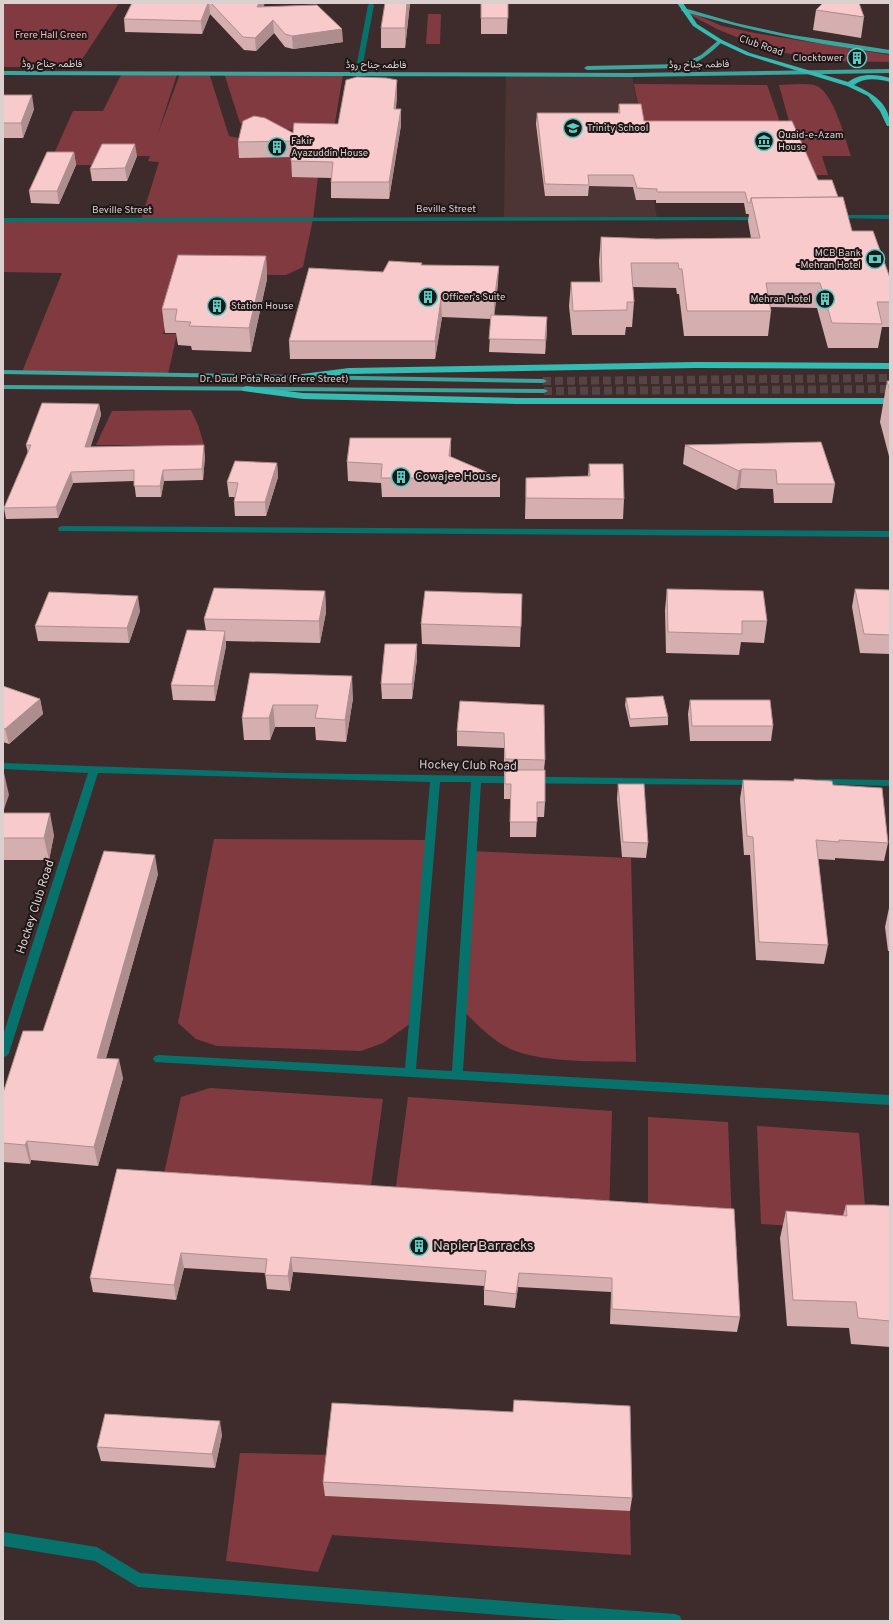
<svg xmlns="http://www.w3.org/2000/svg" width="893" height="1624" font-family="Overpass,Vazirmatn,sans-serif">
<rect width="100%" height="100%" fill="#3e2c2d"/>
<!-- built -->
<path fill="#4d3536" d="M506 75H632L657 218 504 219Z"/>
<!-- green -->
<g fill="#823a41">
<path d="M3 3H119L77 67H3Z"/>
<path d="M685 10 722 26 755 33 890 55V62L832 61 768 50 717 29 683 11Z"/>
<path d="M428 14H441L440 44H426Z"/>
<path d="M122 73 177 74 157 136 180 74 209 73 229 136 244 139 293 157 318 177 313 219 303 267 286 275 181 274 163 334H177L168 374 22 372 62 273 3 272V220H141L159 162 148 161 150 156H104L100 165H49L73 111H103Z"/>
<path d="M224 73 343 74 334 129C315 129 253 132 240 123Z"/>
<path d="M634 84 767 85 779 119 778 123 792 132 779 85C790 85 803 83 814 85 833 89 845 139 851 156H822L828 175 772 176 650 164Z"/>
<path d="M191 410 198 425 204 445H96L112 411Z"/>
<path d="M214 839 431 840 414 1021 383 1043 361 1051 217 1046 196 1039 178 1023Z"/>
<path d="M468 851 631 858 636 1062C601 1061 544 1063 513 1050 496 1044 475 1023 463 1010Z"/>
<path d="M210 1088 383 1099 369 1200 161 1187 181 1097Z"/>
<path d="M408 1097 612 1111 609 1216 394 1201Z"/>
<path d="M648 1117 728 1122 732 1223 648 1218Z"/>
<path d="M757 1126 859 1133 867 1231 761 1224Z"/>
<path d="M240 1453 329 1455 325 1496 630 1511 631 1555 332 1535 318 1572 226 1561Z"/>
</g>
<g fill="none" stroke-linecap="round" stroke-linejoin="round">
<!-- major-tunnel -->
<g stroke="#564445" stroke-width="8" stroke-dasharray="8 4" stroke-linecap="butt">
<path d="M543 381 890 378"/>
<path d="M544 391 890 389"/>
</g>
<!-- minor -->
<g fill="#07726b" fill-rule="evenodd">
<path d="M371 3 374 5 361 74 358 76 355 74 368 5Z"/>
<path d="M836 215H890V219L834 218V216Z"/>
<path d="M764 217V219L762 220 3 222V218Z"/>
<path d="M62 526 890 531V537L59 531 58 529 59 527Z"/>
<path d="M3 763 285 773 759 780 761 782 759 784 756 785 481 783 463 1071 890 1095V1105L155 1062 153 1059 155 1056 159 1055 405 1068 430 782 98 773 9 1053 7 1056 3 1057V1035L88 773 3 769ZM440 782H471L452 1071 416 1069Z"/>
<path d="M820 779 890 780V786L817 784 815 782 817 780Z"/>
<path d="M3 1532 97 1547 140 1573 675 1614 680 1616 682 1621H579L138 1587 95 1561 3 1546Z"/>
</g>
<!-- major -->
<g fill="#3ca59d" fill-rule="evenodd">
<path d="M684 8 736 23 786 34 890 50V54C819 45 750 31 682 11L681 10Z"/>
<path d="M720 39 723 41 722 42C711 53 698 63 683 68L587 70 584 68 587 66 682 64 701 55Z"/>
<path d="M890 69V73L632 77 3 75V71L632 73Z"/>
<path d="M3 370 543 379 547 381 543 383 3 374Z"/>
<path d="M3 385 544 389 548 391 544 393 3 389Z"/>
</g>
<!-- highway -->
<g fill="#34bcb2" fill-rule="evenodd">
<path d="M677 3H683L697 24 722 40 750 53 848 82C861 73 875 74 890 78V82C877 79 865 77 854 85 872 93 890 103 890 126H887L880 111 868 96 847 86 746 55 718 42 693 26Z"/>
<path d="M696 362 890 363V369L696 368 349 374 302 380 298 377 302 374 349 368Z"/>
<path d="M246 386 303 393 516 398H890V404H516L303 399 243 391 241 389Z"/>
</g>
</g>
<!-- wall -->
<g fill="#d5aeaf">
<path d="M132 3H265L263 6 343 42 293 49 285 47 274 33 256 51 244 50 210 14 202 34 125 32 124 19Z"/>
<path d="M410 3 405 48H381V28Z"/>
<path d="M481 3H508L507 34H481Z"/>
<path d="M816 10 864 17 861 38 813 30Z"/>
<path d="M3 95 34 109 23 138H3Z"/>
<path d="M397 95 396 109H401V125L389 199 331 198V178L292 177 291 157 239 158 238 142 293 133 338 124Z"/>
<path d="M619 104 644 121 818 180 838 197 852 231 890 278V327H882L878 348H828L817 308 770 307 771 311 768 336H684L679 294H677L676 288 633 287 634 302 632 327H626L625 335H572L569 306 571 282H600L599 261 601 237 656 239 751 238 748 221 749 214H746L744 203H656V200H636L633 187 589 186 588 196H545L536 124 537 113H618Z"/>
<path d="M74 152 76 165 59 204 31 203 29 191Z"/>
<path d="M137 156 127 181H92L90 169Z"/>
<path d="M266 256 267 279 251 352 192 350 191 346 178 345 176 333H165L162 309Z"/>
<path d="M422 265 498 283 494 315 547 330 545 354 489 352 491 319 442 317 435 359H290L289 341 383 272Z"/>
<path d="M887 381H890V460L880 422Z"/>
<path d="M99 404 101 415 90 447 205 456 203 480 164 481 161 497H136L134 481 73 483 58 518 6 519 4 508 28 453 26 445Z"/>
<path d="M451 438V457L500 478V497H382L381 483 348 481 347 462Z"/>
<path d="M685 445 835 484 832 503H774L773 489 740 488 736 490 683 464Z"/>
<path d="M277 463 278 477 266 516H235L234 502 235 497H229L227 482Z"/>
<path d="M589 464 624 499 623 519H525L526 478 588 476Z"/>
<path d="M667 589 767 621 764 643 741 642 739 655 666 653 665 610Z"/>
<path d="M855 589 890 590V654L860 653 852 607Z"/>
<path d="M325 591 326 612 320 643 226 641V646L215 701 173 700 171 685 206 631 204 619Z"/>
<path d="M522 594 520 647 422 644 421 624Z"/>
<path d="M140 611 129 643 38 641 35 626Z"/>
<path d="M417 659 412 699H382L381 684Z"/>
<path d="M250 673 353 698 346 742 316 740 315 727H275L270 740H244L242 718Z"/>
<path d="M3 686 40 699 43 714 9 744 3 742Z"/>
<path d="M626 698 668 717V725L630 727 625 705Z"/>
<path d="M690 700 773 726 771 741H690L688 714Z"/>
<path d="M460 701 545 760 544 770 545 802 544 817H537L536 837H510V799H504V748L457 746V731Z"/>
<path d="M794 779 833 785 888 843 884 861 835 858V860L818 859 828 945 824 964 756 960 750 855H744L740 799 743 780 794 781Z"/>
<path d="M618 784 648 843 646 858 622 857 617 799Z"/>
<path d="M3 813 54 835 49 860H3Z"/>
<path d="M158 874 106 1058 123 1078 98 1166 31 1160 30 1164 3 1162V1093L43 1031Z"/>
<path d="M889 908H890V951H888L885 927Z"/>
<path d="M117 1169 734 1209 740 1317 737 1332 610 1324 611 1292 518 1287 515 1308 484 1305V1286L293 1272 290 1291 267 1289 265 1273 184 1268 176 1300 93 1292 90 1278Z"/>
<path d="M846 1205 890 1206V1347L851 1344 849 1328 787 1326 780 1238 786 1211 843 1216Z"/>
<path d="M222 1435 215 1468 101 1461 97 1447Z"/>
<path d="M323 1482 632 1498 630 1511 325 1496Z"/>
</g>
<!-- shaded-wall -->
<g fill="#ae8d8e">
<path d="M208 3H209L210 14 202 34 201 21Z"/>
<path d="M259 3H265L258 19 257 7Z"/>
<path d="M407 3H410L405 48V28Z"/>
<path d="M273 20 274 33 256 51 255 38Z"/>
<path d="M342 29 343 42 293 49 292 36Z"/>
<path d="M397 80V95L394 125V109Z"/>
<path d="M32 95 34 109 23 138 21 123Z"/>
<path d="M401 109V125L389 199V182Z"/>
<path d="M135 144 137 156 127 181 125 168Z"/>
<path d="M74 152 76 165 59 204 57 191Z"/>
<path d="M266 256 267 279 251 352 249 328Z"/>
<path d="M499 266 498 283 494 319V301Z"/>
<path d="M441 299 442 317 435 359V341Z"/>
<path d="M547 317V330L545 354V340Z"/>
<path d="M99 404 101 415 87 458 85 447Z"/>
<path d="M451 438V457L449 456Z"/>
<path d="M204 445 205 456 203 480 202 469Z"/>
<path d="M277 463 278 477 266 516 265 502Z"/>
<path d="M742 469 740 488 736 490 739 471Z"/>
<path d="M163 470 164 481 161 497 160 486Z"/>
<path d="M71 472 73 483 58 518 56 507Z"/>
<path d="M325 591 326 612 320 643 319 621Z"/>
<path d="M138 596 140 611 129 643 127 628Z"/>
<path d="M225 631 226 646 215 701 214 686Z"/>
<path d="M417 644V659L412 699V684Z"/>
<path d="M352 676 353 698 346 742 345 720Z"/>
<path d="M40 699 43 714 9 744 5 729Z"/>
<path d="M273 705 275 727 270 740 269 718Z"/>
<path d="M4 773 9 795 3 812V776Z"/>
<path d="M50 813 54 835 49 860 44 838Z"/>
<path d="M155 855 158 874 101 1076 97 1058Z"/>
<path d="M119 1059 123 1078 98 1166 94 1147Z"/>
<path d="M27 1141 31 1160 30 1164 25 1145Z"/>
<path d="M181 1253 184 1268 176 1300 174 1285Z"/>
<path d="M291 1257 293 1272 290 1291 288 1276Z"/>
<path d="M519 1273 518 1287 515 1308 516 1294Z"/>
<path d="M220 1421 222 1435 215 1468 212 1454Z"/>
</g>
<!-- building -->
<g fill="#f8cacb" stroke="#ae8d8e">
<path d="M132 3H208L201 21 124 19Z"/>
<path d="M211 3H259L257 7 317 5 342 29 292 36 285 34 273 20 255 38 243 37Z"/>
<path d="M385 3H407L405 28H381Z"/>
<rect x="481" y="3" width="27" height="15"/>
<path d="M823 3H859L864 17 816 10Z"/>
<path d="M357 77 386 78 397 80 394 109H401L389 182H331L333 162 291 161 292 141 238 142 243 121 254 116 265 118 293 133 294 123 338 124 346 80Z"/>
<path d="M3 95H32L21 123H3Z"/>
<path d="M619 104H641L644 121H792L818 180H832L838 197 751 198 750 203H748L745 192H657V189L637 188 633 175H588L589 185 545 184 537 113H620Z"/>
<path d="M102 144H135L125 168 90 169Z"/>
<path d="M47 152H74L57 191H29Z"/>
<path d="M843 197 852 231H873L890 278V302H877L882 324 832 323 820 283H766L771 311H687L682 269H679L678 263H631L634 302H627V310L573 311 571 282H602L601 237 656 239 760 238 751 198Z"/>
<path d="M178 255 266 256 249 328 189 326 191 322 175 321 177 309H162Z"/>
<path d="M389 261 422 263 421 265 499 266 494 301 441 299 435 341H289L309 268 383 272Z"/>
<path d="M491 315 547 317 545 340 489 339Z"/>
<path d="M887 381H890V391Z"/>
<path d="M42 403 99 404 85 447 204 445 202 469 163 470 160 486H134V470L71 472 56 507 4 508 31 445H26Z"/>
<path d="M350 438H451L449 456 500 478H381L382 464 347 462Z"/>
<path d="M821 442 835 484H777L776 470 742 469 739 471 685 445Z"/>
<path d="M235 461 277 463 265 502H234L238 483 227 482Z"/>
<path d="M589 464H623L624 499 526 498V478L590 476Z"/>
<path d="M214 588 325 591 319 621 204 619Z"/>
<path d="M667 589 763 591 767 621H742V634L668 632Z"/>
<path d="M855 589 890 590V635L864 634Z"/>
<path d="M425 591 522 594 521 627 421 624Z"/>
<path d="M49 592 138 596 127 628 35 626Z"/>
<path d="M187 630 225 631 214 686 171 685Z"/>
<path d="M385 644H417L412 684H381Z"/>
<path d="M250 673 352 676 345 720 315 718 318 705H273L269 718H242Z"/>
<path d="M3 686 40 699 5 729 3 728Z"/>
<path d="M663 696 668 717 630 719 626 698Z"/>
<path d="M690 700H770L773 726H692Z"/>
<path d="M460 701 544 705 545 760 505 759 504 733 457 731Z"/>
<path d="M505 770H545V802H537V822H510L511 784H505Z"/>
<path d="M794 779 832 781 833 785 882 788 888 843 839 840V842L816 840 828 945 759 942 753 837 747 836 743 780 794 781Z"/>
<path d="M618 784H644L648 843 623 842Z"/>
<path d="M3 813H50L44 838H3Z"/>
<path d="M104 851 155 855 97 1058 119 1059 94 1147 27 1141 25 1145 3 1143V1093L23 1031H43Z"/>
<path d="M117 1169 734 1209 740 1317 612 1309V1278L519 1273 516 1294 484 1290 486 1271 291 1257 288 1276 265 1275 267 1259 181 1253 174 1285 90 1278Z"/>
<path d="M846 1205H874L890 1206V1321L858 1318 856 1302 793 1300 786 1211 847 1216Z"/>
<path d="M514 1400 630 1406 632 1498 323 1482 332 1403 513 1412Z"/>
<path d="M105 1414 220 1421 212 1454 97 1447Z"/>
</g>
<!-- icons -->
<defs>
<g id="building-ring" transform="scale(1)"><circle r="9.5" fill="#1f1717" stroke="#56cec4" stroke-width="1.5"/><path d="M-4-6H4V6H1V3H-1V6H-4ZM-2.5-4.3h1.7v1.8h-1.7ZM.8-4.3h1.7v1.8H.8ZM-2.5-1h1.7V.8h-1.7ZM.8-1h1.7V.8H.8Z" fill="#56cec4"/></g>
<g id="school-ring" transform="scale(1)"><circle r="9.5" fill="#1f1717" stroke="#56cec4" stroke-width="1.5"/><path d="M0-5L7-2L0 1L-7-2ZM-4 1L0 2.5L4 1V4Q0 6-4 4Z" fill="#56cec4"/></g>
<g id="museum-ring" transform="scale(1)"><circle r="9.5" fill="#1f1717" stroke="#56cec4" stroke-width="1.5"/><path d="M0-6L6-3V-2H-6V-3ZM-5-1h2V3h-2ZM-1-1h2V3h-2ZM3-1h2V3H3ZM-6 4H6V6H-6Z" fill="#56cec4"/></g>
<g id="bank-ring" transform="scale(1)"><circle r="9.5" fill="#1f1717" stroke="#56cec4" stroke-width="1.5"/><path d="M-6-4H6V4H-6ZM0-2.3a2.3 2.3 0 1 0 0 4.6a2.3 2.3 0 1 0 0-4.6Z" fill="#56cec4"/></g>
</defs>
<g fill-rule="evenodd">
<use href="#building-ring" x="857" y="58"/>
<use href="#school-ring" x="573" y="128"/>
<use href="#museum-ring" x="764" y="141"/>
<use href="#building-ring" x="277" y="147"/>
<use href="#bank-ring" x="875" y="259"/>
<use href="#building-ring" x="428" y="297"/>
<use href="#building-ring" x="825" y="299"/>
<use href="#building-ring" x="217" y="306"/>
<use href="#building-ring" x="401" y="477"/>
<use href="#building-ring" x="419" y="1246"/>
</g>
<g text-anchor="middle" dominant-baseline="central" stroke-width="4" stroke-linejoin="round" paint-order="stroke">
<!-- far-park labels -->
<g font-size="10" fill="#f1babc" stroke="#1f1717">
<text x="51" y="35">Frere Hall Green</text>
</g>
<!-- far-street labels -->
<g font-size="10" fill="#dbcfcf" stroke="#1f1717">
<text transform="translate(761 46) rotate(19)">Club Road</text>
<text x="52" y="64">فاطمہ جناح روڈ</text>
<text x="376" y="65">فاطمہ جناح روڈ</text>
<text transform="translate(699 65) rotate(-1)">فاطمہ جناح روڈ</text>
<text x="446" y="209">Beville Street</text>
<text x="122" y="210">Beville Street</text>
<text x="274" y="379">Dr. Daud Pota Road (Frere Street)</text>
</g>
<!-- far-poi labels -->
<g font-size="10" fill="#dbcfcf" stroke="#1f1717" text-anchor="start">
<text x="843" y="58" text-anchor="end">Clocktower</text>
<text x="587" y="128">Trinity School</text>
<text x="778" y="135">Quaid-e-Azam<tspan x="778" dy="12">House</tspan></text>
<text x="291" y="141">Fakir<tspan x="291" dy="12">Ayazuddin House</tspan></text>
<text x="861" y="253" text-anchor="end">MCB Bank<tspan x="861" dy="12">-Mehran Hotel</tspan></text>
<text x="442" y="297">Officer's Suite</text>
<text x="811" y="299" text-anchor="end">Mehran Hotel</text>
<text x="231" y="306">Station House</text>
</g>
<!-- poi labels -->
<g font-size="12" fill="#dbcfcf" stroke="#1f1717" text-anchor="start">
<text x="415" y="477">Cowajee House</text>
</g>
<!-- street labels -->
<g font-size="12" fill="#dbcfcf" stroke="#1f1717">
<text transform="translate(468 766) rotate(1)">Hockey Club Road</text>
<text transform="translate(36 907) rotate(-72)">Hockey Club Road</text>
</g>
<!-- near-poi labels -->
<g font-size="14" fill="#dbcfcf" stroke="#1f1717" text-anchor="start">
<text x="433" y="1246">Napier Barracks</text>
</g>
</g>
<!-- border -->
<rect width="893" height="1624" fill="none" stroke="#dbcfcf" stroke-width="8"/>
</svg>
